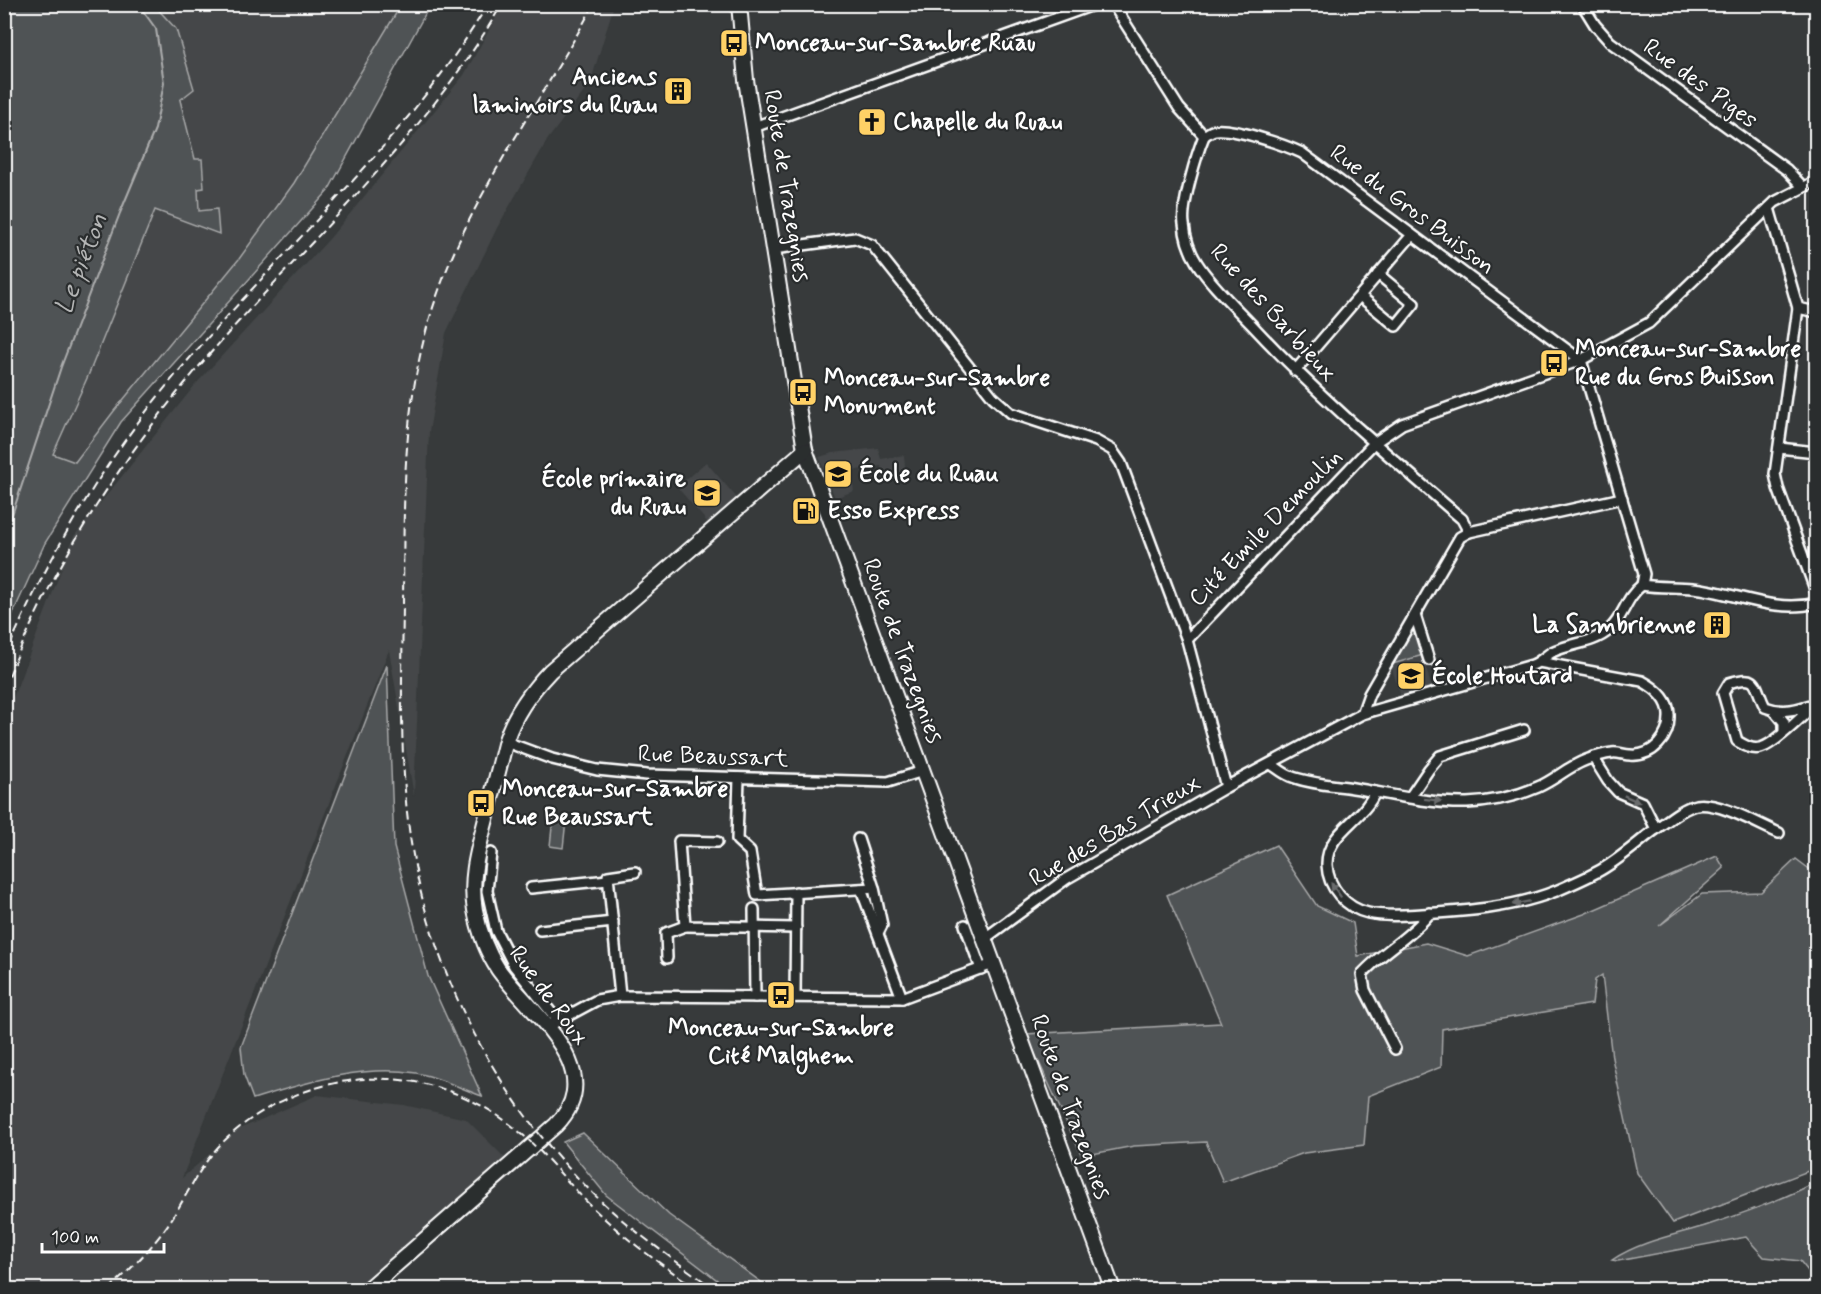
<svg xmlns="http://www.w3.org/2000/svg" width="1821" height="1294" font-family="Mynerve,sans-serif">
<rect width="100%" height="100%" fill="#373a3b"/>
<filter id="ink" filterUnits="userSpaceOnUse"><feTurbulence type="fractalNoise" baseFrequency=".0167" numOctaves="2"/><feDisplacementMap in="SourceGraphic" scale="12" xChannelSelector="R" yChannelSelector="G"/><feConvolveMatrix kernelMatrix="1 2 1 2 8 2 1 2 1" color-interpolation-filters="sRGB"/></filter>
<g filter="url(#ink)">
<!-- built -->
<g fill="#444748">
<path d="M154 5H401L294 183 239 259 112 413 75 462 53 455 155 209 199 211 198 189 204 188 202 159H195L179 99 194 89 176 29Z"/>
<path d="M503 5H614L590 84 548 139 497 228 446 333 429 432 414 796 389 650 182 1178 237 1130 317 1095 404 1105 466 1119 506 1159 354 1289H5V719L74 536 195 385 330 238 464 75Z"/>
<path d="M878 448 881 459 904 455 906 476 884 480 881 466 851 471 854 491 835 498 819 457 833 453Z"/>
<path d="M706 462 737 498 708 523 677 487Z"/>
<path d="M1423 655 1432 690 1402 700 1391 666Z"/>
</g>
<!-- green -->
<g fill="#505354" stroke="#a8a9aa" stroke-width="1.5">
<path d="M5 4 154 5 176 29 194 89 180 100 195 159H202L204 188 198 189 199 211 217 209 219 234 155 210 88 376 53 454 75 462 114 411 239 259 294 183 401 5H430L328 191 121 422 45 543 5 631Z"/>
<path d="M1415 625 1423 655 1393 664Z"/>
<path d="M387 665 394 847 428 976 482 1096C462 1089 437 1076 416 1073 362 1064 305 1083 253 1099L244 1075 241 1047Z"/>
<path d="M553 818 566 820 563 848 550 846Z"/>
<path d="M1276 845 1317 906 1353 923 1358 956 1426 943 1468 956 1584 914 1717 856 1724 868 1659 926 1702 894 1761 892 1796 859 1816 874V1168L1673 1223 1637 1173 1612 1058 1602 975 1595 980 1592 1004 1442 1029 1441 1067 1368 1096 1364 1145 1304 1153 1223 1182 1206 1142 1134 1146 1082 1156 1026 1034 1221 1023 1167 895Z"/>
<path d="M583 1133 669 1215 768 1287 775 1289H729L606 1195 563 1142Z"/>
<path d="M514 1169 516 1171 380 1289 375 1290Z"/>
<path d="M1816 1182V1281L1800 1261 1764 1257 1746 1237 1618 1261 1612 1260C1640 1241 1676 1235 1708 1225 1745 1213 1782 1200 1816 1182Z"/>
</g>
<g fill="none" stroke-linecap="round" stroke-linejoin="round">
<!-- stream -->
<path stroke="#adaeaf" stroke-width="2" d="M4 539 61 367 120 213 155 129 164 83 156 29 138 4"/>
<!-- minor casing -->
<g stroke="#fff" stroke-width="14">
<g id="minor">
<path d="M1113 4 1179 108 1204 136C1197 153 1181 206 1184 224 1185 237 1190 252 1197 263 1211 285 1233 305 1251 324 1317 395 1389 456 1462 519L1469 532"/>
<path d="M1582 4 1595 25 1610 42 1787 170 1803 187"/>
<path d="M754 127 1096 4"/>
<path d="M1204 136C1208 133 1212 130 1216 130 1235 128 1285 145 1302 153L1581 360 1644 574 1642 585"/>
<path d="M1769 208 1798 308 1816 312"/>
<path d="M773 249 855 238 872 245 993 397 1011 413 1096 441 1112 450 1121 463 1187 640 1226 787"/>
<path d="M1360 296 1396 326 1414 304 1378 274"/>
<path d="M1798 308 1775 474 1778 488 1816 592"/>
<path d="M1295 371 1412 235"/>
<path d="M1779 448 1816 452"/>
<path d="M1642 585C1659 588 1676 586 1693 588 1735 592 1774 614 1816 603"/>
<path d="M1415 615 1429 660"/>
<path d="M1187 640 1374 443 1402 424 1581 360 1649 323 1775 202 1816 181"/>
<path d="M1816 703C1799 709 1783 714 1765 707 1754 686 1760 673 1729 683L1723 693 1737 741C1744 745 1751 750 1760 748 1773 746 1805 714 1816 703"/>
<path d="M1774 710 1784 722V731"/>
<path d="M1362 714 1369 694 1460 537 1469 532 1622 498"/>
<path d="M506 742 552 759 597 770 647 775 888 782 923 771"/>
<path d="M1271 764C1277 768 1284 774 1290 776 1310 784 1333 785 1353 788 1390 794 1429 804 1467 803 1490 802 1517 796 1538 787 1555 780 1567 767 1586 760 1594 757 1603 754 1612 753 1618 752 1624 755 1630 755 1653 757 1670 737 1669 715 1669 699 1655 688 1642 681L1539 662"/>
<path d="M739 778 737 840 750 852 757 895 874 888"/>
<path d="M1375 792C1364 820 1326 832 1327 865 1328 888 1346 908 1368 913 1386 917 1405 915 1422 914 1468 911 1513 908 1556 891 1570 885 1584 879 1597 872 1618 861 1637 843 1656 829L1643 803 1618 792 1608 781 1593 757"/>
<path d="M1410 797 1429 769 1440 756 1524 730"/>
<path d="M1656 829C1667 821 1682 808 1696 805 1718 801 1758 824 1779 833"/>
<path d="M858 839 874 888 882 925 878 933"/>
<path d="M717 842 679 841 685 926 796 928"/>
<path d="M491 853 487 891 496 931 514 966 558 1021"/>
<path d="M531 888 608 880"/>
<path d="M861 889 902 998"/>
<path d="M754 909 755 997"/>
<path d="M965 925 981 969"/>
<path d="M540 930 613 922"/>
<path d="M984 939 1066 879 1226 787 1362 714 1532 665C1540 662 1545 656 1552 652 1570 643 1593 644 1609 630 1624 617 1625 598 1642 585"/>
<path d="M667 958 666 933 685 926"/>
<path d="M620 996 608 876 635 872"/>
<path d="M795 997 796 892"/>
<path d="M547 1027 597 1000 620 996 902 998 993 964"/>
<path d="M1395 1049 1365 990 1362 974C1383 951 1411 937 1430 913"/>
</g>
</g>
<!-- secondary casing -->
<g stroke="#fff" stroke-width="18">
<g id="secondary">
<path d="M739 4 746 80 805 450 1113 1290"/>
<path d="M367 1290 556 1125C611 1069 528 1012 498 969 486 951 479 930 475 910 469 877 479 847 487 815 493 790 500 765 506 740 514 715 532 690 550 671L805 450"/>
</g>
</g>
<!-- minor -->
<use href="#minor" stroke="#2a2d2e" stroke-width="9"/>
<!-- secondary -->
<use href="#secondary" stroke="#2a2d2e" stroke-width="14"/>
<!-- rail -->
<g stroke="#fff" stroke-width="2" stroke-dasharray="9 4.5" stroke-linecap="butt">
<path d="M594 4C543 99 475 189 439 290 401 394 404 497 403 605 402 684 399 765 411 843 432 979 501 1107 601 1201 636 1234 677 1262 716 1290"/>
<path d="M4 659C48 556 105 458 178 372 281 250 405 143 488 4"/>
<path d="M4 689C46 578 111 473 186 382 291 255 419 148 502 4"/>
<path d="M108 1290C131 1269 152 1248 169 1223 187 1196 199 1166 222 1143 254 1111 296 1090 341 1082 407 1070 473 1091 523 1135 549 1158 570 1186 595 1210 627 1240 663 1267 700 1290"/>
</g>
</g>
<!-- one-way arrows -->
<defs><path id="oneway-solid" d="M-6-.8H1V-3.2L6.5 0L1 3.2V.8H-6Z" transform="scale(1.5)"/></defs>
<g fill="#6a6c6d">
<use href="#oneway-solid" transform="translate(1632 799) rotate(24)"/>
<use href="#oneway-solid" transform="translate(1433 800) rotate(7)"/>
<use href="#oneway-solid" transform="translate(1336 890) rotate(-125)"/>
<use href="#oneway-solid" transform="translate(1521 903) rotate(168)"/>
</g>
</g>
<!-- icons -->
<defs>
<g id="bus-square" transform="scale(1.5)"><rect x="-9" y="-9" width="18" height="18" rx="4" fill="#ffd166" stroke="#2a2d2e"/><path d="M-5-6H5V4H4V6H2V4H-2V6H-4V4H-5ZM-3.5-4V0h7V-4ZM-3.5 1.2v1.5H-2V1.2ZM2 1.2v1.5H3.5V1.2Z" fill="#111"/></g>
<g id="building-square" transform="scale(1.5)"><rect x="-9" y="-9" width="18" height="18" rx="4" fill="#ffd166" stroke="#2a2d2e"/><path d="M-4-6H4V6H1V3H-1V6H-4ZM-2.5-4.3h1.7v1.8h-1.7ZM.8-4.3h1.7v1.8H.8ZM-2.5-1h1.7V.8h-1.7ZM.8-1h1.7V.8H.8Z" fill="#111"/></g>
<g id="church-square" transform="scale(1.5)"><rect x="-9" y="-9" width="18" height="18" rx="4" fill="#ffd166" stroke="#2a2d2e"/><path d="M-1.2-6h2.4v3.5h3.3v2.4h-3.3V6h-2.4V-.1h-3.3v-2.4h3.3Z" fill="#111"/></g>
<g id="school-square" transform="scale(1.5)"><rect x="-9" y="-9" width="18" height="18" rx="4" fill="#ffd166" stroke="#2a2d2e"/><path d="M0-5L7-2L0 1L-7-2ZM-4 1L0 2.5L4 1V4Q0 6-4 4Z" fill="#111"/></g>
<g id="fuel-square" transform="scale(1.5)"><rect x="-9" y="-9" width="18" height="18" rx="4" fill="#ffd166" stroke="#2a2d2e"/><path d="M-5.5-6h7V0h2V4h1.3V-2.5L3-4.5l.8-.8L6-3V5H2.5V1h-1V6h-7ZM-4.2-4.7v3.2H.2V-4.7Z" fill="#111"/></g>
</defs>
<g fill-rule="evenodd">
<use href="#bus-square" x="734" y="43"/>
<use href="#building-square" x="678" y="91"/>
<use href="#church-square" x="872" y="122"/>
<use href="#bus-square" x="1554" y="363"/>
<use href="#bus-square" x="803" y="392"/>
<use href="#school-square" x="838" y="474"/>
<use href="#school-square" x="707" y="493"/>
<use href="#fuel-square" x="806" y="511"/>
<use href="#building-square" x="1717" y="625"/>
<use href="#school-square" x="1411" y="676"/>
<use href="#bus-square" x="481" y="803"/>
<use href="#bus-square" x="781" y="995"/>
</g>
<g text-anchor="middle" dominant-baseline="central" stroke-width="4.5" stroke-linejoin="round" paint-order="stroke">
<!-- poi labels -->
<g font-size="24" font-weight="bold" fill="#fff" stroke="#2a2d2e" text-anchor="start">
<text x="755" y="43">Monceau-sur-Sambre Ruau</text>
<text x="657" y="77" text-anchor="end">Anciens<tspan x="657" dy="28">laminoirs du Ruau</tspan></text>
<text x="893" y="122">Chapelle du Ruau</text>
<text x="1575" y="349">Monceau-sur-Sambre<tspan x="1575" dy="28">Rue du Gros Buisson</tspan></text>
<text x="824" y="378">Monceau-sur-Sambre<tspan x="824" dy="28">Monument</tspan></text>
<text x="859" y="474">École du Ruau</text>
<text x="686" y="479" text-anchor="end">École primaire<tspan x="686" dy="28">du Ruau</tspan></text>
<text x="827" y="511">Esso Express</text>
<text x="1696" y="625" text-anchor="end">La Sambrienne</text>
<text x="1432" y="676">École Houtard</text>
<text x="502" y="789">Monceau-sur-Sambre<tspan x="502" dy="28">Rue Beaussart</tspan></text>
<text x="781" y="1028" text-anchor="middle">Monceau-sur-Sambre<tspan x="781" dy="28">Cité Malghem</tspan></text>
</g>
<!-- street labels -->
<g font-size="24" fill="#fff" stroke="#2a2d2e">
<text transform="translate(1700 84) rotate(36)">Rue des Piges</text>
<text transform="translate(786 186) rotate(81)">Route de Trazegnies</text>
<text transform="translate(1412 210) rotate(37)">Rue du Gros Buisson</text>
<text transform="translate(1273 313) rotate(48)">Rue des Barbieux</text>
<text transform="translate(1266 528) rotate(-46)">Cité Emile Demoulin</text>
<text transform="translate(902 651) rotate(70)">Route de Trazegnies</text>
<text transform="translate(713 757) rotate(2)">Rue Beaussart</text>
<text transform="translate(1115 831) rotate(-31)">Rue des Bas Trieux</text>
<text transform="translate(548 996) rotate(54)">Rue de Roux</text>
<text transform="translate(1070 1107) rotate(70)">Route de Trazegnies</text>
</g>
<!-- water labels -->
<g font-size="26" font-style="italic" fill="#b4b5b5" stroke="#2a2d2e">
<text transform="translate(82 264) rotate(-69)">Le piéton</text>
</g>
</g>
<!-- margin -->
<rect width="1821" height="1294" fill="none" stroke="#2a2d2e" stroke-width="24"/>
<rect x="12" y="12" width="1797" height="1270" fill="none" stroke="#fff" stroke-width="2" filter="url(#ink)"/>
<!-- scale -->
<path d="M42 1243v9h122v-9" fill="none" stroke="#ffffff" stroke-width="3"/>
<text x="51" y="1243" font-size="18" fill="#ffffff" stroke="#2a2d2e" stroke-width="4.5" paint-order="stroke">100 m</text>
</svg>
